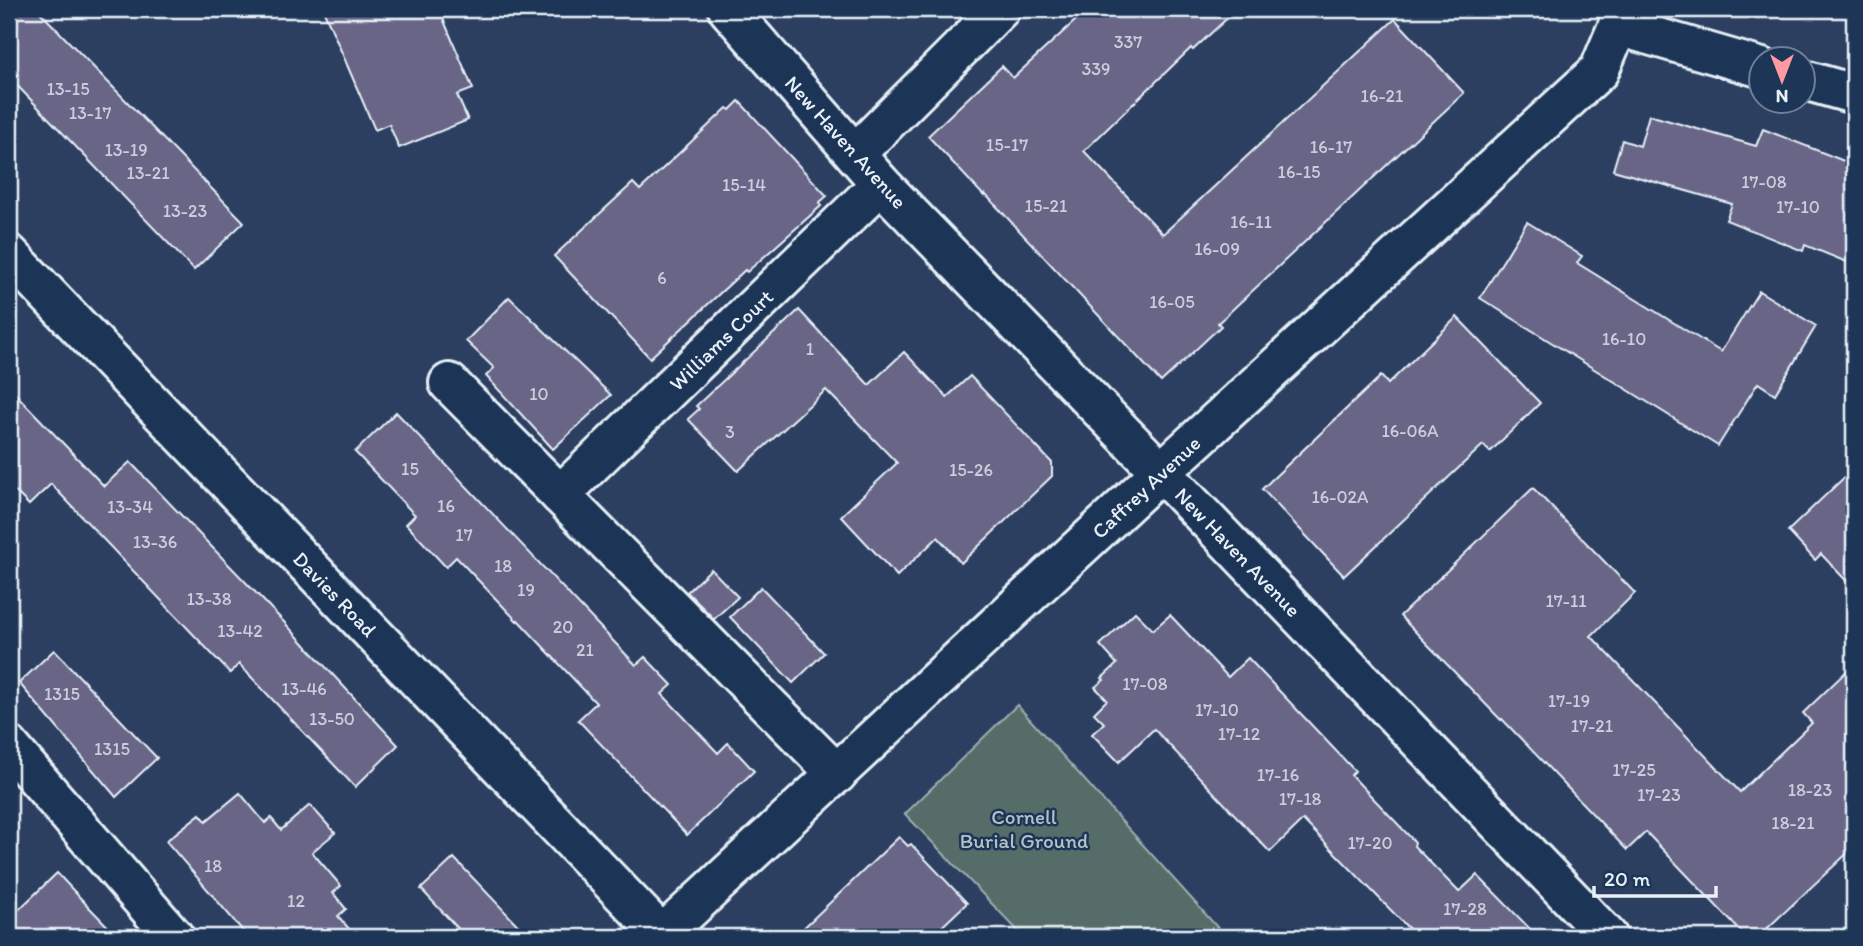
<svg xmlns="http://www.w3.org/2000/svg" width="1863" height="946" font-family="Itim,sans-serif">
<rect width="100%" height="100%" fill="#2c3f61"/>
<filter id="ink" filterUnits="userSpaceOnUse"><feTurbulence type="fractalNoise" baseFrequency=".0143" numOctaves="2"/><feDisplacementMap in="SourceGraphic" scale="14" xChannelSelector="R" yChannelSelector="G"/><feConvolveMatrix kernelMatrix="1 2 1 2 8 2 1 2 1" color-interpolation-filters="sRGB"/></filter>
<g filter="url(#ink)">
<!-- green -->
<path fill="#546c69" stroke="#9eaeb0" stroke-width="2" d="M1017 705 1226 937H1024L905 814Z"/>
<!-- building -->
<g fill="#676587" stroke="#e8f1f8" stroke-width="2">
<path d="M9 9H37L244 222 194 270 9 77Z"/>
<path d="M323 9H439L473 89 457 95 468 120 399 148 389 124 375 130Z"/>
<path d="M1088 9H1237L1193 50 1191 48 1084 151 1163 234 1395 19 1464 93 1218 323 1221 326 1161 382 985 194 984 196 928 136 1002 66 1013 78Z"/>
<path d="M739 101 827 196 819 203 821 206 747 272 745 270 650 358 554 256 633 183 640 190 727 108 730 110Z"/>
<path d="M1649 115 1756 146 1763 129 1854 165V265L1805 245 1803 251 1726 220 1732 204 1613 170 1622 140 1640 146Z"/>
<path d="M1527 222 1582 256 1577 263 1721 352 1759 291 1816 326 1775 394 1758 383 1718 446 1480 298Z"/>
<path d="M509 297 611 395 553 449 486 376 494 368 466 341Z"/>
<path d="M799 310 869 385 904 352 947 397 970 376 1052 463V476L961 563 938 537 897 576 841 516 897 463 826 390 738 471 688 419 699 409 696 406Z"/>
<path d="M1457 317 1540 403 1490 452 1483 445 1344 576 1262 489 1381 376 1388 384Z"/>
<path d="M9 387 104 486 130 462 283 621 398 745 355 787 239 664 230 673 51 484 29 505 9 485Z"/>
<path d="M396 412 636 665 645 657 672 685 662 694 718 753 728 743 754 771 687 835 578 720 596 703 518 620 517 621 456 557 446 567 406 524 415 515 355 452Z"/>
<path d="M1854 468V589L1821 554 1815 560 1788 531Z"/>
<path d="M1533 488 1635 593 1591 636 1740 792 1812 723 1803 713 1854 664V847L1758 937H1746L1646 832 1627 850 1502 719 1501 720 1400 616Z"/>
<path d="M711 569 738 597 714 619 687 592Z"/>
<path d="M761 587 824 653 793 683 730 617Z"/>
<path d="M1135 612 1153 630 1170 615 1228 677 1248 658 1355 771 1351 775 1415 842 1414 846 1459 892 1477 875 1538 937H1417L1303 820 1270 852 1154 729 1119 762 1092 734 1104 723 1094 713 1107 700 1095 687 1104 680 1102 678 1117 664 1100 645Z"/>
<path d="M54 650 157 758 116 797 19 683Z"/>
<path d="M240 793 265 823 271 818 281 830 310 805 335 833 312 852 341 886 333 893 346 909 338 916 356 937H248L166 841 200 814 206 821Z"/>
<path d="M899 837 908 846 911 844 967 903 931 937H794Z"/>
<path d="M454 858 529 937H466L421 889Z"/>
<path d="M57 873 85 903 118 937H9V919Z"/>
</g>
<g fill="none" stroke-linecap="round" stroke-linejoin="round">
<!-- minor casing -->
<g stroke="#e8f1f8" stroke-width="44">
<g id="minor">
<path d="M728 9 881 184 1161 472 1608 937"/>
<path d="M1618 26 1762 68"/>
<path d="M1804 80 1854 94"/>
<path d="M855 154 1000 9"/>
<path d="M9 254 662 935"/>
<path d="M449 383 837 774"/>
<path d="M560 495 881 184"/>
<path d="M9 746 174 937"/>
<path d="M660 937 1161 472 1599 71 1618 26 1621 9"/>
</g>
</g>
<!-- minor -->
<use href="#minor" stroke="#1d3557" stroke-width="38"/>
</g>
</g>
<g text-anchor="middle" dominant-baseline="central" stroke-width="5" stroke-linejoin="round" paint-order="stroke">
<!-- number labels -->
<g font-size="18" fill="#c8cedc">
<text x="1128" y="42">337</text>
<text x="1096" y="69">339</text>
<text x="68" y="89">13-15</text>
<text x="1382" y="96">16-21</text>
<text x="90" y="113">13-17</text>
<text x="1007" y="145">15-17</text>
<text x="1331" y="147">16-17</text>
<text x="126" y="150">13-19</text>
<text x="1299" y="172">16-15</text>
<text x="148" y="173">13-21</text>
<text x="1764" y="182">17-08</text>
<text x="744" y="185">15-14</text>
<text x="1046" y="206">15-21</text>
<text x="1798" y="207">17-10</text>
<text x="185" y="211">13-23</text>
<text x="1251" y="222">16-11</text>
<text x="1217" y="249">16-09</text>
<text x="662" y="278">6</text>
<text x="1172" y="302">16-05</text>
<text x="1624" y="339">16-10</text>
<text x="810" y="349">1</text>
<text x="539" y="394">10</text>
<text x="1410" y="431">16-06A</text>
<text x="730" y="432">3</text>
<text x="410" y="469">15</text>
<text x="971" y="470">15-26</text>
<text x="1340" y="497">16-02A</text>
<text x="446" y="506">16</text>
<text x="130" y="507">13-34</text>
<text x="464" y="535">17</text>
<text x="155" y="542">13-36</text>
<text x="503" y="566">18</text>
<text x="526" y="590">19</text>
<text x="209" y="599">13-38</text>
<text x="1566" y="601">17-11</text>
<text x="563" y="627">20</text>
<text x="240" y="631">13-42</text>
<text x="585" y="650">21</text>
<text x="1145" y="684">17-08</text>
<text x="304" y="689">13-46</text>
<text x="62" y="694">1315</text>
<text x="1569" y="701">17-19</text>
<text x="1217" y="710">17-10</text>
<text x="332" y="719">13-50</text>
<text x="1592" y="726">17-21</text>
<text x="1239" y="734">17-12</text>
<text x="112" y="749">1315</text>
<text x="1634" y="770">17-25</text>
<text x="1278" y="775">17-16</text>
<text x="1810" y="790">18-23</text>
<text x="1659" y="795">17-23</text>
<text x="1300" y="799">17-18</text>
<text x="1793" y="823">18-21</text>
<text x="1370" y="843">17-20</text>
<text x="213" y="866">18</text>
<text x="296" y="901">12</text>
<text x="1465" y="909">17-28</text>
</g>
<!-- street labels -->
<g font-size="21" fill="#e8f1f8" stroke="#1d3557">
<text transform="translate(846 142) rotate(48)">New Haven Avenue</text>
<text transform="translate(721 340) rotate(-44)">Williams Court</text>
<text transform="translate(1146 487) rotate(-43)">Caffrey Avenue</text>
<text transform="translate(1238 552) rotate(46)">New Haven Avenue</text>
<text transform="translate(335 594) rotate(46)">Davies Road</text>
</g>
<!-- park labels -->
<g font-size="21" fill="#b4c2c6" stroke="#1d3557">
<text x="1024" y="816">Cornell<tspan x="1024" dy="24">Burial Ground</tspan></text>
</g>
</g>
<!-- margin -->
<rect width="1863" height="946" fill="none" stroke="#1d3557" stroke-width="35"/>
<rect x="18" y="18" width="1828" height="911" fill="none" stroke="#e8f1f8" stroke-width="2.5" filter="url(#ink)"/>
<!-- north arrow -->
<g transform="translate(1782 80) rotate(180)"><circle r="33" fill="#1d3557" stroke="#6e8097" stroke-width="2"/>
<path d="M0-5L12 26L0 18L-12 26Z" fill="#ff9aa2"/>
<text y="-10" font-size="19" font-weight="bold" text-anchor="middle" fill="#e8f1f8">N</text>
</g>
<!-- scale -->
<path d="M1594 886v10h122v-10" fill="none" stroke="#e8f1f8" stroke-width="3.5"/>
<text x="1604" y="886" font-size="21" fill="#e8f1f8" stroke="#1d3557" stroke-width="5" paint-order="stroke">20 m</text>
</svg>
